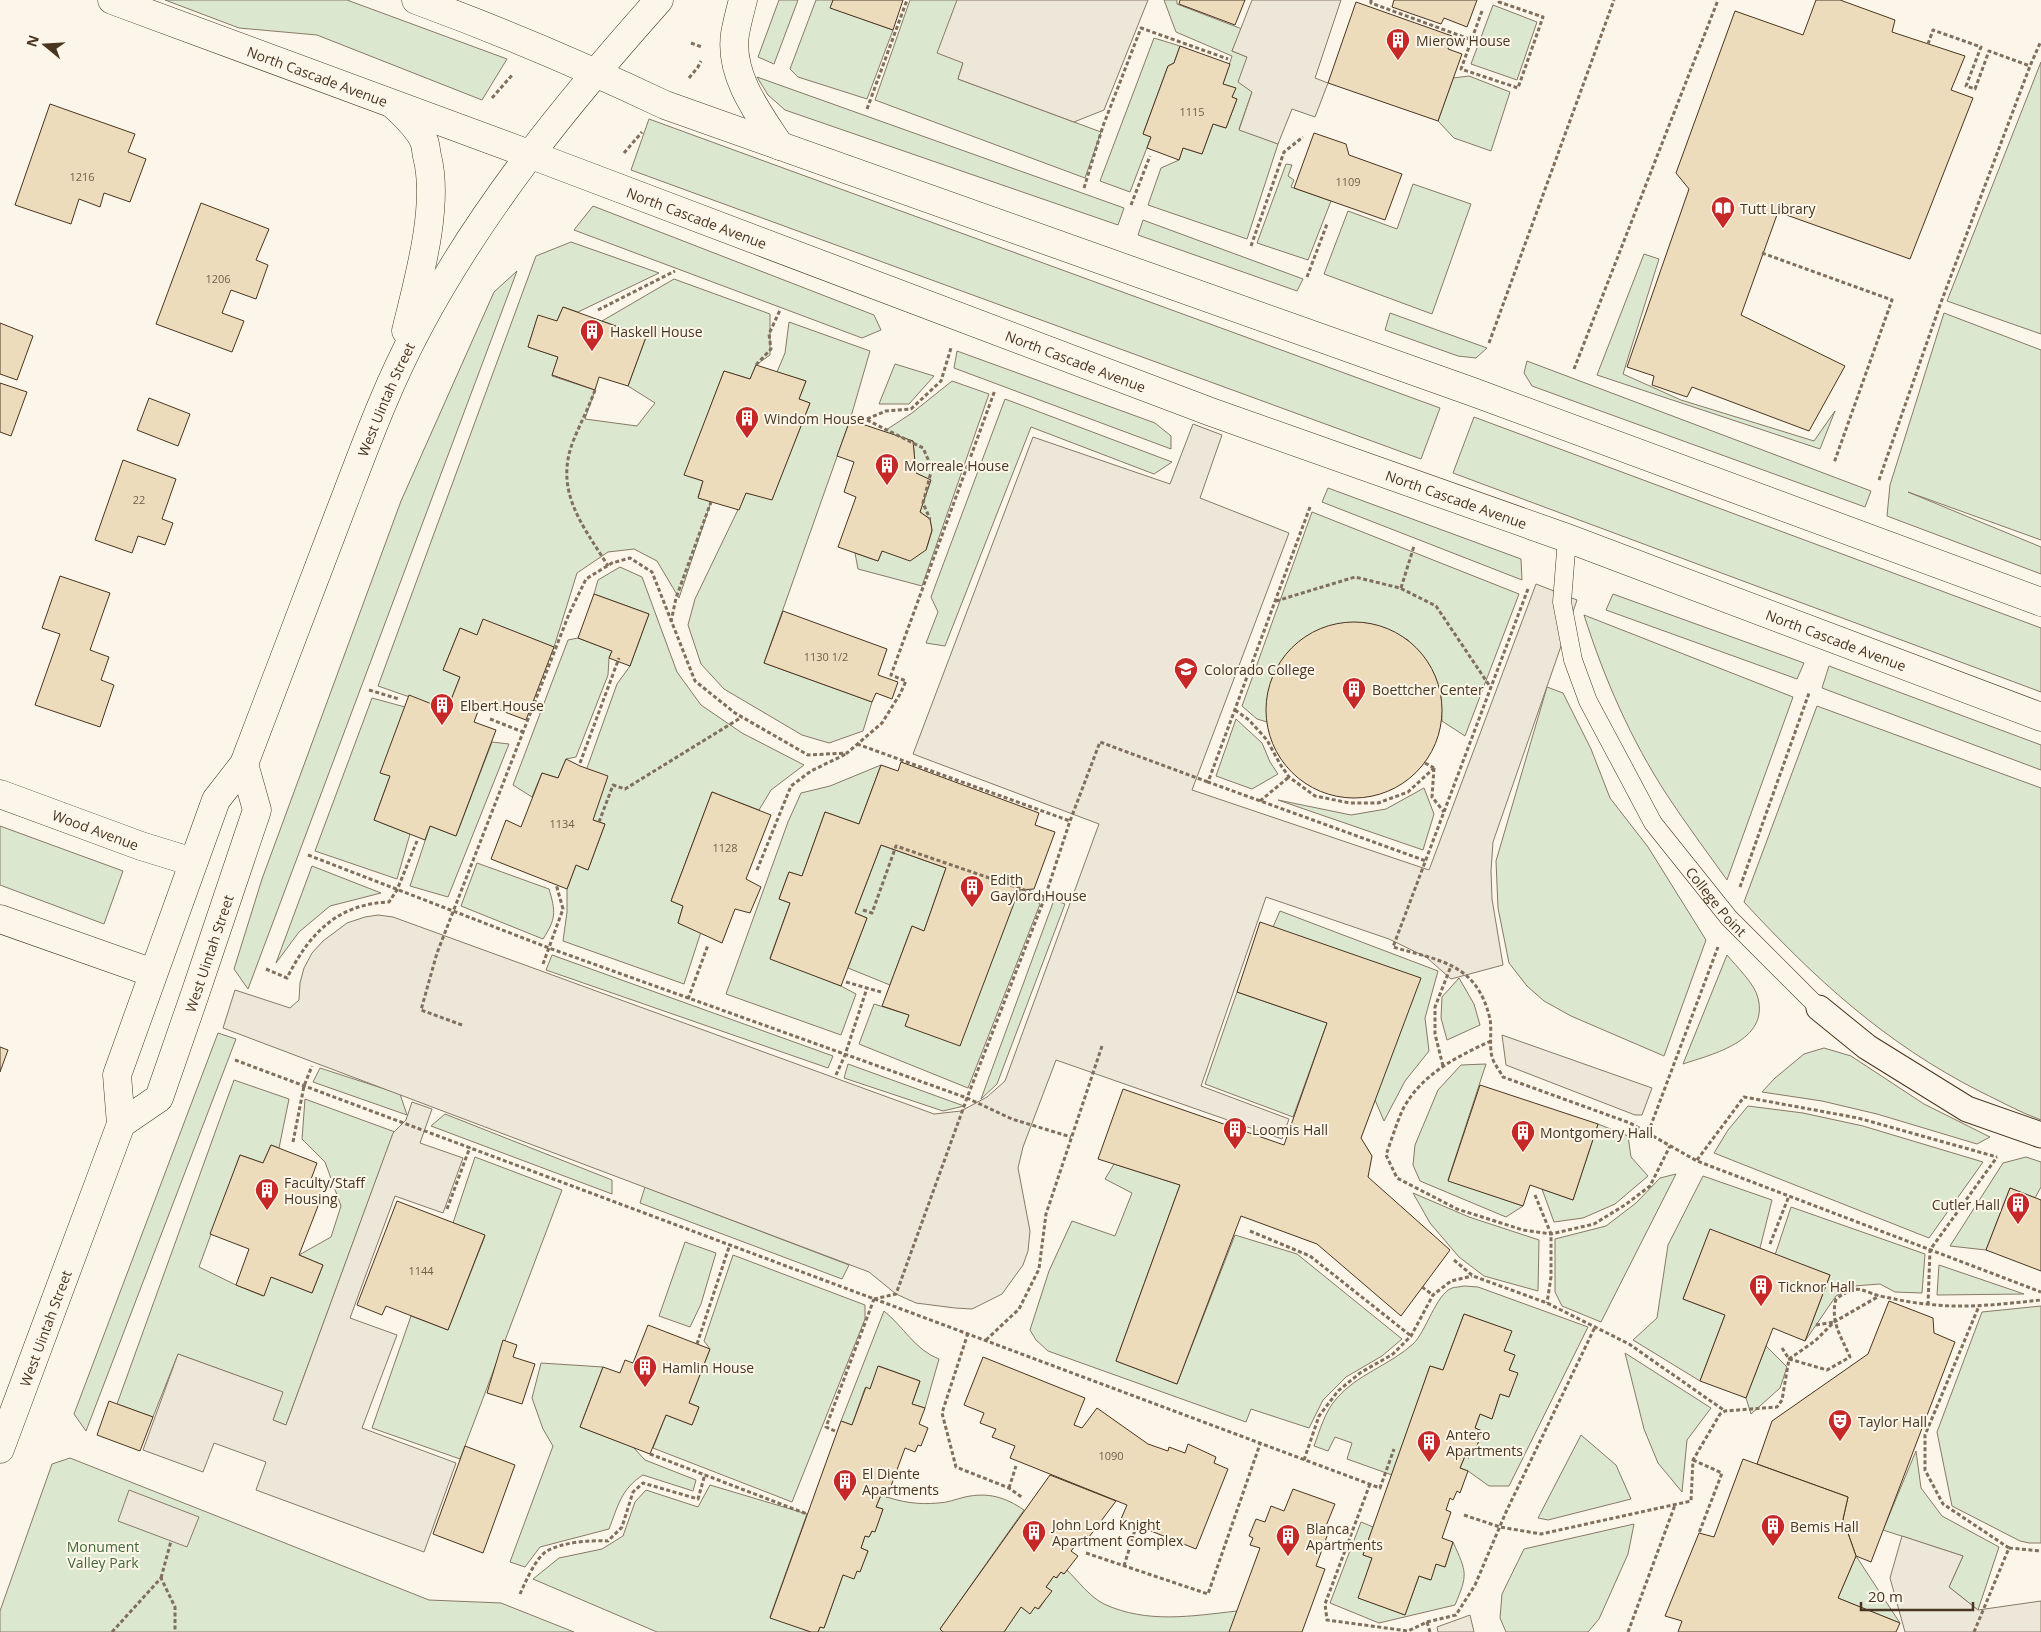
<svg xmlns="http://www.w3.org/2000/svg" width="2041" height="1632" font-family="'Open Sans',sans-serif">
<rect width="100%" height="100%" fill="#fbf6e9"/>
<!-- green -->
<g fill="#dce7d0" stroke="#887966">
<path d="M165 0H347L507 59 482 100 317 35 239 28Z"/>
<path d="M779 0H798L774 64 758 57Z"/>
<path d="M816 0H833L831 8 893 30 867 99 798 77 790 69Z"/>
<path d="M910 0H958L963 63 958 79 1101 132 1085 178 875 100Z"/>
<path d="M1164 0H1177V4L1242 29 1232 51 1247 57 1252 92 1239 129 1278 144 1247 239 1148 205 1161 168 1179 160 1183 148 1202 154 1213 124 1226 128 1237 99 1232 97 1235 88 1223 84 1232 56 1176 32Z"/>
<path d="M1493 5 1537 22 1517 80 1471 64Z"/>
<path d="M1154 38 1180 46 1174 63 1168 66 1143 134 1151 137 1130 192 1100 181Z"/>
<path d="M2041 62V334L1947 301Z"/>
<path d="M1469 76 1510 92 1491 151 1454 138 1438 121 1453 78Z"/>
<path d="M757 77 1124 208 1118 225 785 110 768 95Z"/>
<path d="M649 119 1440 408 1421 459 631 170Z"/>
<path d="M1286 164 1292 165 1288 176 1294 180 1291 187 1331 201 1308 260 1257 243Z"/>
<path d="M1413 184 1471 204 1432 314 1324 274 1348 211 1397 229Z"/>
<path d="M593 206 874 315 881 330 862 338 574 230Z"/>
<path d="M1143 220 1303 279 1297 291 1138 235Z"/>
<path d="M571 242 659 273 578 312 563 307 557 321 538 316 528 347 558 357 552 376 595 390 585 419 637 426 655 403 628 386 646 337 602 321 674 279 770 314V355L756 365 750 379 724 371 685 475 703 481 698 497 711 502 679 598 657 561 634 549 608 552 577 573 554 647 483 620 477 635 460 628 443 670 460 677 447 710 378 686 536 256Z"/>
<path d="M1644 254 1659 259 1623 374 1681 400 1814 441 1835 411 1820 449 1597 375Z"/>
<path d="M517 271 248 989 234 969 262 879 401 501 494 292Z"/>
<path d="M1390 313 1487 348 1476 358 1458 356 1385 330Z"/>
<path d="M1944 313 2041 350V540L1908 492 2041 547V574L1887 516 1890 485Z"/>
<path d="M789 322 870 351 850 420 764 663 872 702 863 731 829 743 802 735 724 689 701 664 688 625 695 599 746 493 772 499 810 403 799 399 806 381 777 372 785 353Z"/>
<path d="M957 351 1155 423 1171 436V449L954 368Z"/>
<path d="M1527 361 1871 491 1865 507 1532 386 1524 373Z"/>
<path d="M895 364 934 376 909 404H879Z"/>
<path d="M952 381 989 394 922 586 858 569 855 553 878 561 882 551 926 550 932 531 930 519 920 512 930 480 916 473 913 441 883 432 912 413Z"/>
<path d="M1005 399 1172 462 1154 474 1031 427 945 646 926 643 938 612 931 597Z"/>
<path d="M1474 417 2041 628V692L1453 473Z"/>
<path d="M1328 488 1521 559 1522 580 1322 502Z"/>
<path d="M1312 512 1519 594 1465 736 1442 721 1441 698 1435 676 1408 640 1387 629 1365 623 1320 629 1284 657 1273 677 1267 722 1257 719 1242 706Z"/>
<path d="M620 567 642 577 677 672 701 705 742 733 804 765 771 790 759 810 712 792 671 901 683 906 678 923 701 932 684 984 563 941 567 912V889L576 865 588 870 605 824 593 820 587 768 617 684 630 666 649 614 594 594 598 580Z"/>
<path d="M1613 594 1804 663 1797 679 1606 610Z"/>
<path d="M1584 615 1793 697 1727 880C1707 852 1686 824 1667 795 1631 740 1604 678 1584 615Z"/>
<path d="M578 638 612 651 609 658 608 675 576 757 566 759 558 778 542 773 532 797 513 785 568 640Z"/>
<path d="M1829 666 2041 745V770L1822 688Z"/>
<path d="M1547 687 1563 693 1591 749 1610 798 1648 847 1706 940 1664 1056 1571 1016 1544 1001 1527 986 1509 963 1498 908 1496 861Z"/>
<path d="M372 698 405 707 381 773 390 776 374 820 410 834 397 879 315 851Z"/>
<path d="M1817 706 2041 788V1120C2019 1112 2000 1101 1979 1091 1885 1043 1815 979 1744 902Z"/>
<path d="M1236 719 1262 743 1270 762 1278 774 1252 789 1216 776Z"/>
<path d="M492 742 509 744 448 897 410 886 430 826 456 836Z"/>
<path d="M881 765 859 824 825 812 802 876 789 872 779 899 790 903 770 958 841 986 856 994 841 1035 726 994 788 822 801 793 830 786Z"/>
<path d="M1424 788 1434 814 1423 850 1278 800 1351 815 1386 809Z"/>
<path d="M0 826 123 871 104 924 0 885Z"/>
<path d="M881 845 946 868 924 931 912 926 890 985 848 968 867 918 855 913Z"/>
<path d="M477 863 549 889C556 912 556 919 543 939L461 906Z"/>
<path d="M312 866 381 893 330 906 299 932 276 963Z"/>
<path d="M1019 890 1040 904 968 1088 859 1044 874 1004 909 1015Z"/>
<path d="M1054 900 1065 904 997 1084 981 1099Z"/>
<path d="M1280 911 1438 971 1425 1018 1429 1051 1405 1081 1384 1121 1375 1100 1273 927Z"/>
<path d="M552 955 833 1056 828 1068 546 970Z"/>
<path d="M1727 955C1736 966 1755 984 1758 998 1769 1041 1713 1054 1683 1064Z"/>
<path d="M1459 978 1474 1004 1480 1025 1447 1040 1441 1018 1442 997Z"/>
<path d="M1237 992 1327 1023 1293 1117 1205 1084Z"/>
<path d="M218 1033 236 1039 86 1431 74 1414Z"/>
<path d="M1824 1048 1851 1056 1924 1104 1990 1137 1977 1144 1877 1114 1822 1101 1762 1092 1775 1078 1804 1054Z"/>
<path d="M848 1064 964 1106 943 1111 844 1078Z"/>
<path d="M1486 1064 1448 1180 1523 1206 1506 1217 1420 1181 1413 1165 1415 1145 1438 1090 1461 1065Z"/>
<path d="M320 1068 400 1094 407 1115 313 1082Z"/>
<path d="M234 1080 289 1099 279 1148 271 1145 263 1163 240 1155 199 1267 236 1285 263 1296 271 1277 312 1293 323 1265 299 1255 331 1237 341 1206 325 1162 302 1139 305 1099 395 1132 393 1134 286 1425 273 1420 282 1392 178 1354 153 1417 117 1404Z"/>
<path d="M1748 1106 1803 1113 1863 1126 1983 1162 1929 1238 1714 1153 1728 1130Z"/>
<path d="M445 1114 612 1180V1194L431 1126Z"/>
<path d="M1598 1124 1628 1136 1631 1157 1648 1176 1615 1204 1583 1218 1554 1222 1542 1189 1573 1200Z"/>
<path d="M475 1157 562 1190 460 1459 372 1428 411 1316 448 1330 485 1236 453 1223Z"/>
<path d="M2026 1157 2041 1162V1187L2035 1198 2010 1188 1986 1250 1950 1246 2003 1163Z"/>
<path d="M1114 1164 1180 1185 1116 1361 1177 1384 1235 1235 1297 1254 1402 1339 1382 1356 1346 1377 1323 1400 1309 1428 1251 1409 1246 1422 1048 1351 1036 1340 1030 1330 1049 1271 1072 1221 1115 1236 1132 1193 1105 1179Z"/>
<path d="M1676 1174 1601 1322 1562 1306 1555 1292V1239L1606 1226 1636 1203 1660 1178Z"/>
<path d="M1703 1176 1772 1200 1760 1248 1710 1230 1683 1299 1725 1315 1700 1381 1633 1340 1657 1318 1668 1245Z"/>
<path d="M645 1187 849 1265 842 1279 640 1203Z"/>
<path d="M1413 1193 1469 1217 1539 1240 1538 1291 1484 1276 1459 1257 1430 1223Z"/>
<path d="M1791 1207 1925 1254 1922 1293 1895 1292 1880 1284 1854 1286 1836 1296 1805 1341 1830 1275 1775 1255Z"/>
<path d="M685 1242 716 1253 701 1304 690 1327 659 1316Z"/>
<path d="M733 1255 865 1305V1319L792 1502 653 1448 666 1415 692 1425 699 1407 689 1403 710 1349 704 1341Z"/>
<path d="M1939 1265 2024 1294 1937 1295Z"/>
<path d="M1464 1286 1478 1287 1588 1327 1509 1486H1489L1468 1471 1460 1468 1465 1456 1469 1458 1471 1450 1475 1451 1482 1431 1475 1428 1480 1414 1492 1419 1500 1394 1509 1397 1517 1373 1509 1370 1515 1355 1504 1351 1511 1331 1464 1314 1443 1370 1430 1366 1392 1475 1347 1459 1352 1443 1335 1437 1328 1451 1314 1446C1320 1430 1325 1411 1337 1398 1356 1375 1390 1365 1413 1344 1426 1332 1436 1294 1452 1288 1455 1287 1460 1287 1464 1286Z"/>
<path d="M2041 1306V1543H2029L2020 1541 1952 1506 1937 1432 1982 1312Z"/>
<path d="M884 1311C903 1326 915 1350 939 1359L925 1408 912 1404 920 1381 879 1366 870 1389 865 1388 852 1425 841 1421Z"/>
<path d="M1766 1346 1787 1367 1780 1388 1751 1414 1746 1398Z"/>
<path d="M1625 1353 1711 1408 1687 1440 1682 1492 1658 1463 1644 1429Z"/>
<path d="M541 1363 603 1367 580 1427 633 1447 645 1460 696 1480 693 1491 643 1475C621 1489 618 1506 609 1529L540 1547 525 1567 510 1562 553 1446 543 1429 532 1398Z"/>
<path d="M1581 1435 1616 1465 1631 1499 1548 1520 1538 1518Z"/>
<path d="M1916 1451 1921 1488 1942 1516 1999 1547 1978 1610 1949 1587 1963 1556 1883 1530Z"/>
<path d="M70 1458 429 1600 501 1603 574 1632H0V1611L52 1464Z"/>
<path d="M710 1485 807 1514 770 1617 811 1632H657L533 1579 559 1558 602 1549 623 1536 635 1502 646 1490 698 1507Z"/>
<path d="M881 1495C900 1502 918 1505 938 1503 947 1503 956 1499 965 1497 988 1492 1005 1497 1024 1510L940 1629 943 1632H818L820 1627 824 1628 843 1575 857 1571H860L868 1551 861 1548 865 1536 869 1537 872 1531H875L883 1509 876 1507Z"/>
<path d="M1361 1522 1373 1527 1363 1555 1372 1558 1359 1598 1405 1615 1419 1576 1430 1580 1436 1564 1445 1567 1453 1542C1467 1573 1468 1574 1455 1605L1379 1623 1330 1603Z"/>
<path d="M1634 1524 1628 1554 1599 1619 1588 1632H1506L1500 1618 1502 1594 1524 1549Z"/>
<path d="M1856 1556 1900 1623 1838 1598Z"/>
<path d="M1067 1570C1078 1581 1090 1597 1104 1604 1147 1624 1192 1616 1237 1611L1230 1632H1004L1021 1607 1030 1613 1035 1607 1039 1609 1051 1591 1046 1587 1054 1576 1057 1578 1061 1572 1064 1574Z"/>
</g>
<!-- parking -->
<g fill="#ede7d9" stroke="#887966">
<path d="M957 0H1148L1104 110 1074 122 958 79 963 63 937 53Z"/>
<path d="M1252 0H1341L1315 78 1328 83 1315 117 1292 109 1278 144 1239 130 1252 92 1238 82 1247 57 1232 51Z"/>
<path d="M1193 424 1222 435 1200 498 1289 533 1192 790 1429 870 1536 584 1577 600 1493 842 1491 871 1492 899 1503 965 1451 979 1426 957 1389 939 1266 897 1201 1086 1289 1119 1282 1139 1056 1060 1023 1147 1018 1168 1030 1231 1028 1251 1023 1265 1002 1294 972 1309 955 1308 916 1303 896 1294 869 1272 223 1028 235 990 290 1008 299 1000 300 983 304 968 312 953 323 941 347 923 365 917 378 915 393 917 934 1114 961 1111 987 1097 1005 1081 1099 824 913 754 1033 437 1170 484Z"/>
<path d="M1502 1035 1652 1088 1642 1115H1635L1506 1065Z"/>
<path d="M412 1102 432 1109 420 1143 463 1158 443 1213 395 1196 350 1318 397 1335 362 1428 456 1463 424 1552 256 1490 266 1462 214 1443 203 1472 143 1450 178 1354 283 1392 273 1420 286 1425 393 1133 406 1120Z"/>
<path d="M129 1490 199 1517 187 1547 118 1521Z"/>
<path d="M1902 1536 1963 1556 1949 1587 1978 1610 2041 1601V1632H1905L1890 1578Z"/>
<path d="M1470 1615 1474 1632H1438L1437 1627Z"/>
</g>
<!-- building -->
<g fill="#ecdcbc" stroke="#4a3520">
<path d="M833 0H903L893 30 830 8Z"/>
<path d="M1180 0H1245L1235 25 1179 4Z"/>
<path d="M1394 0H1477L1467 27 1444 18 1441 24 1392 7Z"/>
<path d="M1816 0H1840L1895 20 1892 32 1965 56 1951 90 1973 98 1910 259 1778 212 1741 315 1845 366 1809 431 1692 387 1687 397 1652 385 1654 376 1627 367 1689 189 1676 173 1735 11 1803 35Z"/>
<path d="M1356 2 1452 36 1448 49 1462 54 1438 121 1328 83Z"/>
<path d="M1180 46 1230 64 1223 84 1236 88 1232 97 1237 99 1226 128 1213 124 1202 154 1183 148 1179 160 1147 148 1151 137 1143 134 1168 66 1174 63Z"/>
<path d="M50 104 135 134 128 152 146 159 130 202 104 193 100 207 79 199 71 224 15 205Z"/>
<path d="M1314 133 1346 144 1349 155 1402 174 1385 220 1294 188Z"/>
<path d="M201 203 269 229 256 260 268 265 256 299 231 290 222 313 244 321 232 352 156 324Z"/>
<path d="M563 307 646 337 628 386 599 377 595 390 552 375 558 357 528 347 538 315 557 321Z"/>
<path d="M0 323 33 336 17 380 0 374Z"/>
<path d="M756 365 806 381 799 399 810 403 772 500 746 493 739 510 698 498 703 481 684 475 724 371 750 379Z"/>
<path d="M0 383 27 392 11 436 0 432Z"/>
<path d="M149 398 190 414 178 446 137 430Z"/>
<path d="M850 420 913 441 916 473 931 480 920 512 930 519 932 530 926 550 910 561 882 551 878 561 838 547 856 497 844 492 854 462 837 456Z"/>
<path d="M123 460 176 479 162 519 173 523 165 545 138 536 132 553 95 540Z"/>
<path d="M60 576 110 593 90 650 109 657 101 680 114 685 100 727 35 705 60 634 42 628Z"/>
<path d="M594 594 649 614 630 666 609 658 612 651 578 638Z"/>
<path d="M783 611 887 649 878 675 898 682 892 699 876 693 872 702 764 663Z"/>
<path d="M483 619 554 647 526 720 481 703 474 722 496 730 456 836 430 826 425 840 374 820 390 776 380 773 409 695 447 710 460 677 443 670 460 628 477 635Z"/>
<circle cx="1354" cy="710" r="88"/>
<path d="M566 759 580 766 608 776 593 820 605 824 588 870 576 865 567 889 491 859 506 820 521 827 542 773 558 778Z"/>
<path d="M901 762 1039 813 1035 825 1055 832 1034 889 1019 890 960 1046 905 1026 909 1015 882 1006 912 926 924 931 946 868 881 845 855 913 867 918 841 986 770 959 790 903 779 899 789 872 802 876 825 812 859 824 881 765 898 771Z"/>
<path d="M712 792 771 815 746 879 761 887 750 913 735 909 722 943 678 923 683 906 671 901Z"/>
<path d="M1260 922 1421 978 1361 1138 1372 1156 1368 1177 1450 1250 1401 1316 1317 1244 1241 1216 1177 1384 1116 1361 1180 1185 1098 1159 1123 1089 1284 1145 1327 1023 1237 992Z"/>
<path d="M0 1047 8 1050 0 1072Z"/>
<path d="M1480 1085 1598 1124 1573 1200 1530 1185 1523 1206 1448 1181Z"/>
<path d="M271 1145 317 1163 310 1182 325 1188 299 1255 323 1265 312 1293 271 1277 264 1296 236 1285 249 1249 210 1234 240 1155 263 1163Z"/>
<path d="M2010 1188 2041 1200V1271L1986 1250Z"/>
<path d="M397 1201 485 1235 448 1330 386 1306 382 1315 357 1305Z"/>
<path d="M1710 1229 1830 1275 1805 1341 1773 1328 1746 1398 1700 1381 1725 1315 1683 1299Z"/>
<path d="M1889 1301 1933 1318 1934 1333 1955 1342 1871 1562 1856 1556 1843 1519 1848 1497 1757 1464 1772 1421 1868 1354Z"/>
<path d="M1464 1314 1512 1331 1504 1351 1515 1355 1509 1370 1518 1373 1509 1397 1500 1394 1492 1419 1480 1414 1475 1428 1482 1431 1475 1452 1471 1450 1469 1458 1465 1456 1460 1468 1468 1471 1460 1493 1457 1491 1453 1500 1450 1498 1446 1510 1451 1512 1442 1538 1453 1542 1445 1567 1436 1564 1431 1580 1419 1576 1405 1615 1358 1598 1372 1558 1363 1555 1430 1366 1443 1370Z"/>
<path d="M648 1325 710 1349 689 1403 699 1407 692 1425 666 1415 650 1454 580 1427 603 1367 620 1373 625 1360 633 1363Z"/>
<path d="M503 1340 517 1345 513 1357 535 1364 522 1404 487 1393Z"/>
<path d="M983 1357 1085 1398 1074 1425 1082 1428 1097 1408 1148 1444 1168 1451 1169 1447 1185 1453 1188 1444 1216 1457 1214 1463 1228 1469 1196 1549 1121 1519 1127 1505 1010 1458 1015 1446 992 1437 996 1429 980 1423 984 1413 964 1405Z"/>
<path d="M878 1366 920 1381 912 1404 925 1408 919 1424 928 1428 921 1446 918 1445 915 1452 905 1448 887 1497 881 1495 876 1507 883 1509 875 1532 872 1531 869 1537 865 1536 861 1548 868 1551 860 1572 857 1571 854 1579 843 1575 824 1628 820 1627 818 1632H811L770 1618 841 1421 852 1425 866 1387 870 1389Z"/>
<path d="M109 1401 153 1417 140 1451 97 1435Z"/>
<path d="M465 1446 515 1465 483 1553 433 1534Z"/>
<path d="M1743 1459 1848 1497 1843 1519 1856 1556 1838 1598 1900 1623 1896 1632H1678L1682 1621 1665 1616 1699 1533 1714 1537Z"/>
<path d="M1050 1475 1116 1501 1089 1537 1087 1536 1082 1543 1079 1541 1071 1551 1078 1556 1064 1574 1061 1572 1056 1578 1054 1576 1046 1587 1052 1591 1038 1609 1035 1607 1030 1614 1021 1607 1004 1632H943L940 1629Z"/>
<path d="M1293 1489 1335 1504 1326 1526 1330 1528 1316 1566 1325 1569 1302 1632H1229L1260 1548 1250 1545 1253 1538 1249 1536 1256 1519 1265 1522 1271 1506 1284 1511Z"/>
</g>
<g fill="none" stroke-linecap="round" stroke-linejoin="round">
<!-- service casing -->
<g stroke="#4a3520" stroke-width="19">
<g id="service">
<path id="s1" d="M1567 538 1562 602 1573 660 1588 701 1627 774 1653 823 1729 918 1819 1008"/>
</g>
</g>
<!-- pedestrian casing -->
<g stroke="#4a3520" stroke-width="27">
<path id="pedestrian" d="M1819 1008 1867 1047 1967 1109 2041 1135"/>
</g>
<!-- minor casing -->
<g stroke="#4a3520" stroke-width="29">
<g id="minor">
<path id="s2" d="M0 794 141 846 193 862"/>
<path d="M0 919 153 973"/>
</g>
</g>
<!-- secondary casing -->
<g stroke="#4a3520" stroke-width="29">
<g id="secondary">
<path id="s3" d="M112 0 529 154 1211 412 1567 538 2041 717"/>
<path d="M416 0C501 31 583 66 665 105L1473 392 2041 602"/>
<path d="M743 0C740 11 737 23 735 34 729 75 758 113 780 146"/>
<path d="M395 106C406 117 418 127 424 141 426 146 426 152 427 156 440 206 418 281 406 331"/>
<path id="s4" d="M121 1124 159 1098 195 994 257 810 244 764"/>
<path id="s5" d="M0 1449 121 1124 117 1075 216 800 244 764C275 681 307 599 338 517 363 452 386 387 419 326 483 206 569 101 659 0"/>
</g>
</g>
<!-- path -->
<g stroke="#7f6f5c" stroke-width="3" stroke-dasharray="4 2.5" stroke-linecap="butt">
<path d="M1371 0V3L1472 40"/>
<path d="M1482 11 1461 69 1518 88 1543 17 1499 2V0"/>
<path d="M691 43 702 47"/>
<path d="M1928 44 1933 30 1981 47 1966 86 1975 89 1989 51 2030 66"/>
<path d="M689 78 698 67 701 61"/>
<path d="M492 98 513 74"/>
<path d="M867 109 907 0"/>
<path d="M624 153 642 132"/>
<path d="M1084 188 1103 126 1141 28 1228 59"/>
<path d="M1131 205 1150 156"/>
<path d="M1251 246 1284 152 1303 137"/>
<path d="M1762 253 1892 300 1834 463"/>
<path d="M1307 277 1327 224"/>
<path d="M598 310 675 271"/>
<path d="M1489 343 1614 0"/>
<path d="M756 365 771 349 769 334 780 310"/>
<path d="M1574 369 1718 0"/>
<path d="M595 390C589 407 581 422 574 439 553 490 582 524 608 566"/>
<path d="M867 419 886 411 911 409 941 381 951 348"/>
<path d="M867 420 923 448 932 468 923 503 930 519"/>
<path d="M1879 480 1940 305 2030 66 2041 41"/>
<path d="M1310 507 1208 782 1426 861"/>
<path d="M1401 588 1414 546"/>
<path d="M1528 589 1393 947C1440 961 1477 963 1490 1019 1492 1031 1489 1045 1492 1057 1494 1064 1500 1071 1503 1077L1630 1123 1697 1161 2041 1292"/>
<path d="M1276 601 1355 577 1400 588 1436 606 1491 688"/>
<path d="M671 622 676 598 711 502"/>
<path d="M369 690 399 699"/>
<path d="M1235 710 1249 720 1267 740 1280 764 1289 777 1315 796 1350 803H1378L1408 792 1434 768"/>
<path d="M490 719 523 732"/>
<path d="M857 744 1070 821"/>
<path d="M580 763 619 658"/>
<path d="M1425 763 1434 768"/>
<path d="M1434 768 1432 797 1444 812"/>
<path d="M1260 801 1289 777"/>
<path d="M599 822 613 785 625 789 742 717"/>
<path d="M308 855 549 948 967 1098 1012 1119 1071 1137"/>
<path d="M757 870 791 786 811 771 846 754"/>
<path d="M1740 887 1809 693"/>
<path d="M863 910 872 913 896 846 1045 897 1070 821 1100 742 1208 782"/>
<path d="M543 964 563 909 556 884"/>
<path d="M266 969 287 978C309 934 337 904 389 902L397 890 417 841"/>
<path d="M846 982 881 992"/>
<path d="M688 999 708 945"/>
<path d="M462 1025 421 1010 437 953 569 614 586 579 612 563 630 558 652 572 695 681 735 713 808 755 847 753 882 723 900 694 906 681 891 675 995 390"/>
<path d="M1491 1041C1456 1057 1420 1075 1402 1111 1396 1125 1391 1141 1386 1155L1397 1178 1457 1209 1523 1230 1551 1234 1594 1224 1625 1205 1650 1186 1670 1146"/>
<path d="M235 1060 1380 1488 1394 1449"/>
<path d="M1443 1066 1435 1034V1007L1451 966"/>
<path d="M836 1075 845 1055 867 988"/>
<path d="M1648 1133 1718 947"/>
<path d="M293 1142 304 1086 312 1066"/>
<path d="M1697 1160 1744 1097 1858 1118 1997 1157"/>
<path d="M1535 1195 1551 1234V1277L1547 1303"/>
<path d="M447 1209 470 1147"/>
<path d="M1250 1231 1310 1256 1411 1336"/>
<path d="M1770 1244 1789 1196"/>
<path d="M1454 1260 1473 1276 1547 1303 1629 1344 1725 1411"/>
<path d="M1422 1287 1433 1295"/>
<path d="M874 1299 896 1294 967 1098 1045 897"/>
<path d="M1928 1305 1930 1250 1997 1157"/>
<path d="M1816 1325 1834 1322"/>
<path d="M968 1333 942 1413 956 1467 1009 1488 1023 1498"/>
<path d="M986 1340 1019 1309 1039 1269 1046 1214 1102 1046"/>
<path d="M697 1344 730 1244"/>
<path d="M1782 1348 1789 1359 1827 1370 1850 1357C1841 1336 1830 1322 1836 1299 1861 1281 1861 1293 1885 1297 1899 1300 1913 1303 1927 1304 1964 1309 2003 1304 2041 1300"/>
<path d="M835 1431 826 1427 874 1299"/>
<path d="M650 1454 807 1514"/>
<path d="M1304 1460 1319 1416 1338 1391 1360 1373 1393 1354 1411 1336 1433 1295 1451 1281 1472 1276"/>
<path d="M1693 1460 1722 1473 1699 1533"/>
<path d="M1370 1484 1325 1604 1327 1620 1408 1631 1427 1622 1456 1615 1475 1585 1506 1512 1595 1327"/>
<path d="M1009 1488 1016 1466"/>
<path d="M1464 1515 1500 1527 1541 1534 1691 1501 1693 1460 1720 1414 1725 1411 1777 1407 1782 1400 1789 1359 1815 1341 1834 1322 1879 1296"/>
<path d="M2009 1548 2041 1551"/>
<path d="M1086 1553 1208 1594 1260 1444"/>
<path d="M1124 1566 1135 1530"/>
<path d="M161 1578 171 1541"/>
<path d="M520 1594C525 1583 536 1557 547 1551 563 1542 590 1540 608 1541L622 1527 633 1492 643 1483 698 1499 705 1474"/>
<path d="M1427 1622 1430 1632"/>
<path d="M112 1632 161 1578 175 1607V1632"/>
<path d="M1628 1632 1675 1505"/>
<path d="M1974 1632 2009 1548 1943 1504 1925 1470V1435L1979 1306"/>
</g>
<!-- service -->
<use href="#service" stroke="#fbf6e9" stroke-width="18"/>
<!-- pedestrian -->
<use href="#pedestrian" stroke="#fbf6e9" stroke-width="25"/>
<!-- minor -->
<use href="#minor" stroke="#fbf6e9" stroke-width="28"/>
<!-- secondary -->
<use href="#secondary" stroke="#fbf6e9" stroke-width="28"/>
</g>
<!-- icons -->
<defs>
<g id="building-pin" transform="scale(1.25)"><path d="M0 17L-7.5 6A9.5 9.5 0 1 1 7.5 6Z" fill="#c62828" stroke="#fbf6e9"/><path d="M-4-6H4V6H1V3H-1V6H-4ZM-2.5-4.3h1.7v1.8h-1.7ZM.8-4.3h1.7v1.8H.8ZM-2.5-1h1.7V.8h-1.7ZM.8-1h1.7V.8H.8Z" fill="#fff"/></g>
<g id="library-pin" transform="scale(1.25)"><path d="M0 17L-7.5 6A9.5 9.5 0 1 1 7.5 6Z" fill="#c62828" stroke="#fbf6e9"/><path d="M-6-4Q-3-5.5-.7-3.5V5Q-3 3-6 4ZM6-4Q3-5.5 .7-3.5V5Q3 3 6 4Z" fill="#fff"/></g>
<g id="university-pin" transform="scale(1.25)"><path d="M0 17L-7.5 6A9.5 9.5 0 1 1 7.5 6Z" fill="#c62828" stroke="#fbf6e9"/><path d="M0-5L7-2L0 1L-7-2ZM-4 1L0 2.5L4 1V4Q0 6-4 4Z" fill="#fff"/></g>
<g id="theatre-pin" transform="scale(1.25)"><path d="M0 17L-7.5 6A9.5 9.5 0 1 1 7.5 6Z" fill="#c62828" stroke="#fbf6e9"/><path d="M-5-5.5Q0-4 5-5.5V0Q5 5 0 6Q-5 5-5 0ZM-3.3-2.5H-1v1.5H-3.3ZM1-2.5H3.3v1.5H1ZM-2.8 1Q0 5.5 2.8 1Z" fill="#fff"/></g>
</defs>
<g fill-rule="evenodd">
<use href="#building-pin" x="1398" y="40"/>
<use href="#library-pin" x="1723" y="208"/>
<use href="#building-pin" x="592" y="331"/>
<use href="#building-pin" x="747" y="418"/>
<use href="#building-pin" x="887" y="465"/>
<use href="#university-pin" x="1186" y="669"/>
<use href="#building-pin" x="1354" y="689"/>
<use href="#building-pin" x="442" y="705"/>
<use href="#building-pin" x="972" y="887"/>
<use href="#building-pin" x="1235" y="1129"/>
<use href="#building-pin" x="1523" y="1132"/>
<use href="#building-pin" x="267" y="1190"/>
<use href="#building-pin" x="2018" y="1204"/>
<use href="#building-pin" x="1761" y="1286"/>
<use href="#building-pin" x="645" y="1367"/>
<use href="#theatre-pin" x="1840" y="1421"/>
<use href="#building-pin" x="1429" y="1442"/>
<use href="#building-pin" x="845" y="1481"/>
<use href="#building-pin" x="1773" y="1526"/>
<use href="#building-pin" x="1034" y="1532"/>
<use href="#building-pin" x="1288" y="1536"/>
</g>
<g text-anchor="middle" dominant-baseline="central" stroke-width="4" stroke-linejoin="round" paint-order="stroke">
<!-- number labels -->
<g font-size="11" fill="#725f47">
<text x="1192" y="111">1115</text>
<text x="82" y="176">1216</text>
<text x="1348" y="181">1109</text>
<text x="218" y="278">1206</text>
<text x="139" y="499">22</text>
<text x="826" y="656">1130 1/2</text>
<text x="562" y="823">1134</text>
<text x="725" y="847">1128</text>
<text x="421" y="1270">1144</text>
<text x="1111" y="1455">1090</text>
</g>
<!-- poi labels -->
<g font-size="14" fill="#4a3520" stroke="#fbf6e9" text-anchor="start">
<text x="1416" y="40">Mierow House</text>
<text x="1740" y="208">Tutt Library</text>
<text x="610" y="331">Haskell House</text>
<text x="764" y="418">Windom House</text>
<text x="904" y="465">Morreale House</text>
<text x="1204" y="669">Colorado College</text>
<text x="1372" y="689">Boettcher Center</text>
<text x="460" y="705">Elbert House</text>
<text x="990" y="879">Edith<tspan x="990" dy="16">Gaylord House</tspan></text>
<text x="1252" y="1129">Loomis Hall</text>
<text x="1540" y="1132">Montgomery Hall</text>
<text x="284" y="1182">Faculty/Staff<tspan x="284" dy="16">Housing</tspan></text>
<text x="2000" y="1204" text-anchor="end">Cutler Hall</text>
<text x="1778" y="1286">Ticknor Hall</text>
<text x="662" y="1367">Hamlin House</text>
<text x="1858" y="1421">Taylor Hall</text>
<text x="1446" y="1434">Antero<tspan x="1446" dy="16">Apartments</tspan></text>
<text x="862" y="1473">El Diente<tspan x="862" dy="16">Apartments</tspan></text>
<text x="1052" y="1524">John Lord Knight<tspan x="1052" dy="16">Apartment Complex</tspan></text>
<text x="1790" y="1526">Bemis Hall</text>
<text x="1306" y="1528">Blanca<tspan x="1306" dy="16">Apartments</tspan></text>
</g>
<!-- street labels -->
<g font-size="14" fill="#4a3520" stroke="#fbf6e9">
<text stroke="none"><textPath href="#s3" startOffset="219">North Cascade Avenue</textPath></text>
<text stroke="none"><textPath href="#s3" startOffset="624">North Cascade Avenue</textPath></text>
<text stroke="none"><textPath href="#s3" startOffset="1029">North Cascade Avenue</textPath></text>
<text stroke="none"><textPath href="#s5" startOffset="1125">West Uintah Street</textPath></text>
<text stroke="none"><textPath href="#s3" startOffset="1434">North Cascade Avenue</textPath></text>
<text stroke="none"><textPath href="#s3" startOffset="1839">North Cascade Avenue</textPath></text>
<text stroke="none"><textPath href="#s2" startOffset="102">Wood Avenue</textPath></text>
<text stroke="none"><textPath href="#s1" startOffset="406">College Point</textPath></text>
<text stroke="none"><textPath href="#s4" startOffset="199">West Uintah Street</textPath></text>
<text stroke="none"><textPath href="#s5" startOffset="129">West Uintah Street</textPath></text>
</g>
<!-- park labels -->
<g font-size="14" fill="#436837" stroke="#fbf6e9">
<text x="103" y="1546">Monument<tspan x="103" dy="16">Valley Park</tspan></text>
</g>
</g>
<!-- north arrow -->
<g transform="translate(45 45) rotate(288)" stroke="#fbf6e9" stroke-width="4" paint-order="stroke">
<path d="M0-4L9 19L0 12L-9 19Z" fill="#4a3520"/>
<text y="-8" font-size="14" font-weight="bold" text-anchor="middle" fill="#4a3520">N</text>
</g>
<!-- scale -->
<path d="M1861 1602v8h112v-8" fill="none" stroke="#4a3520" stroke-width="2.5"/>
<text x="1868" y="1602" font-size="15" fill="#4a3520" stroke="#fbf6e9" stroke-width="4" paint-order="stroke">20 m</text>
</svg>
